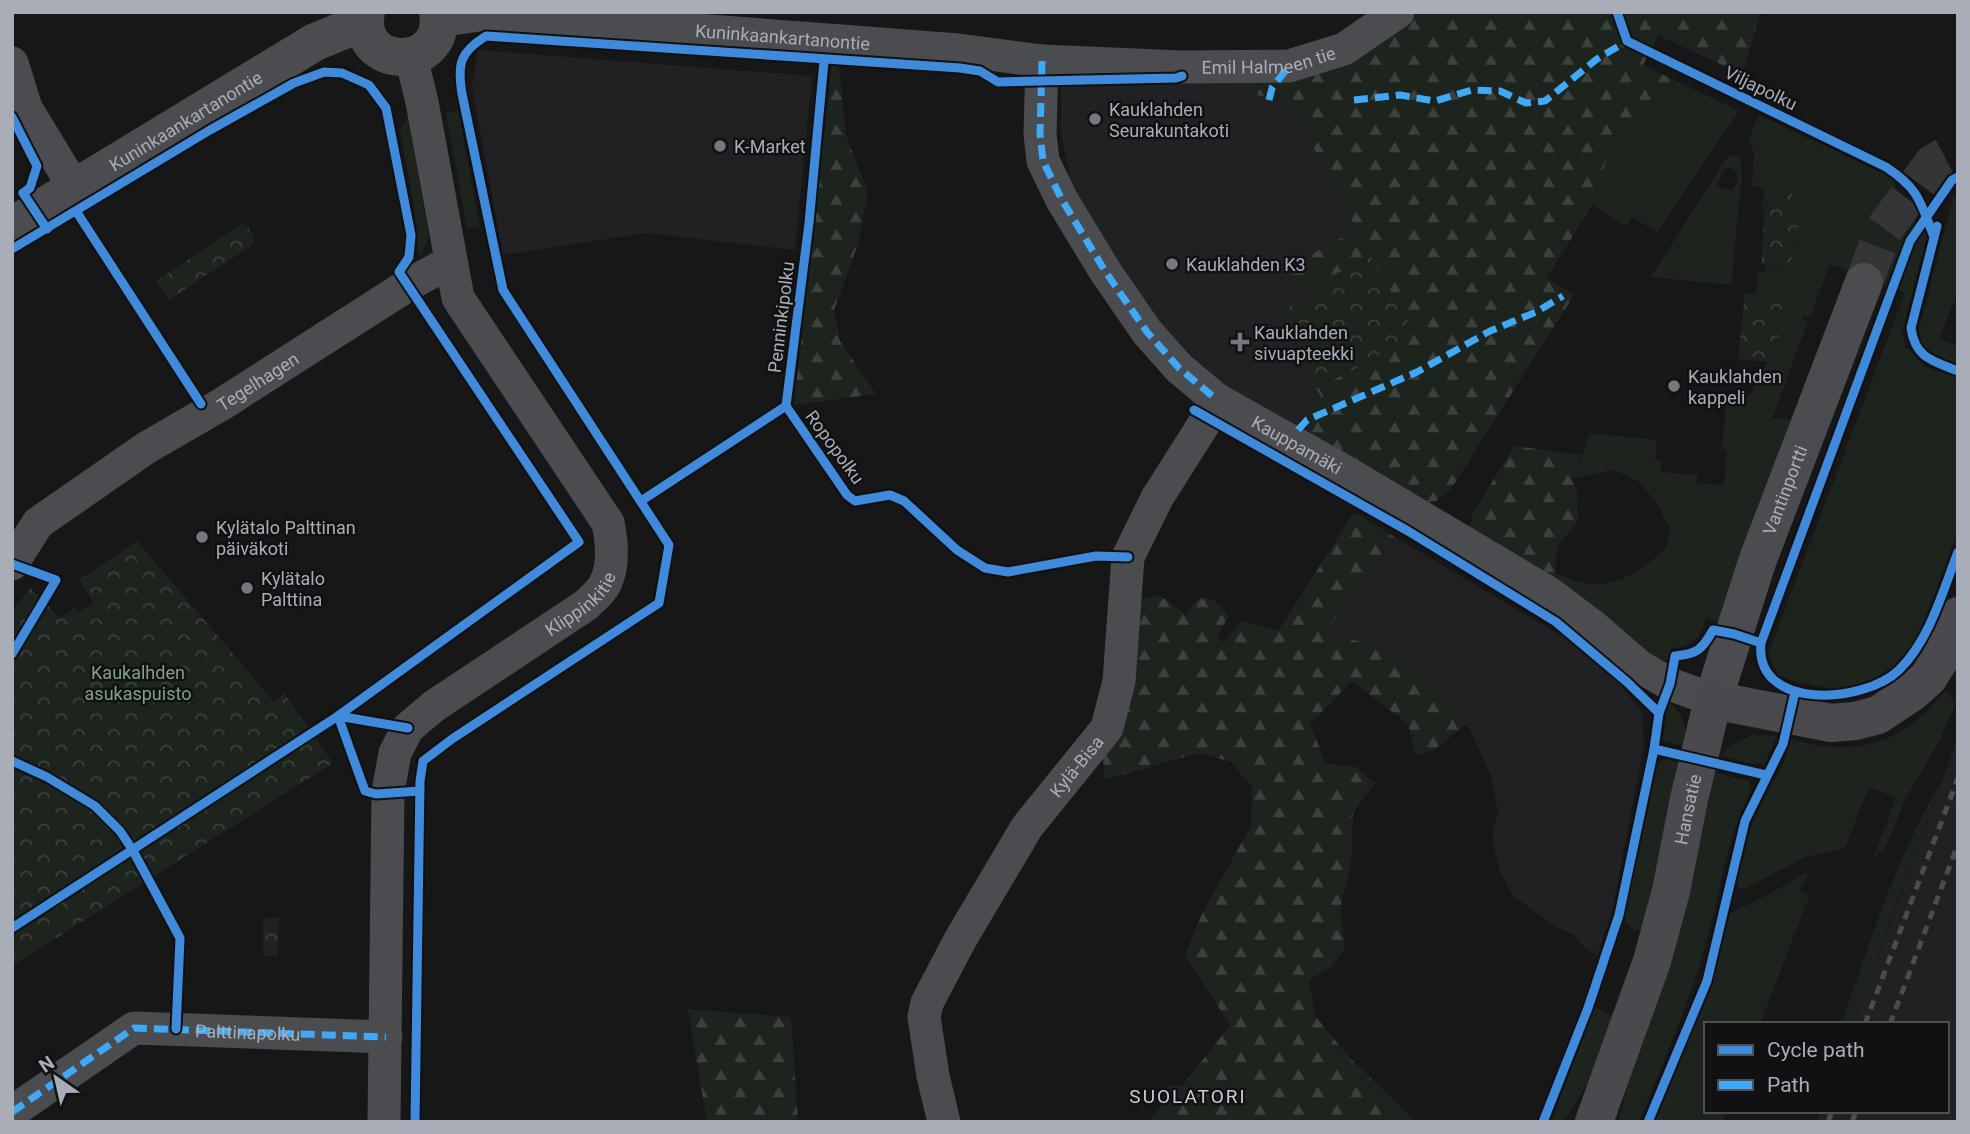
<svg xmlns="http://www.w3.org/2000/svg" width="1970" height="1134" font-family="Roboto,sans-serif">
<defs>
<pattern id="forest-firs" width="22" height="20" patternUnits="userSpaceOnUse" patternTransform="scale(1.75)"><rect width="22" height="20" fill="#1d241e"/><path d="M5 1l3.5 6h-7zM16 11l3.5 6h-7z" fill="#3b413d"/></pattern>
<pattern id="park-crowns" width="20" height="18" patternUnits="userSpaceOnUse" patternTransform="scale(1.75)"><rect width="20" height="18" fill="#1d241e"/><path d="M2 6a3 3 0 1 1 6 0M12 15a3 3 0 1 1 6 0" fill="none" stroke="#3b413d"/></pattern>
</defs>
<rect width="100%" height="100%" fill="#171717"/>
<!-- built -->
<g fill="#212123">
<path d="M478 50 812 76 795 250 646 233 503 255 472 87Z"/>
<path d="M1244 79 1249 92 1291 105 1357 230 1286 268 1298 292 1371 257 1317 388 1321 397 1306 412 1307 420 1298 430 1214 386 1156 327 1072 188 1061 133V86Z"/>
<path d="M1395 537 1577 645 1617 680 1642 713 1644 746 1612 911 1597 956 1582 945 1574 935 1555 926 1513 896 1500 871 1495 853 1492 831 1498 814 1492 778 1467 723 1326 631Z"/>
<path d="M1958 738V1120L1817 1122 1821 1111H1947V1024H1853Z"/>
</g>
<!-- grass -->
<g fill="#1d241e" fill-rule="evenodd">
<path d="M1674 80 1739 111 1657 232 1632 217 1626 226 1592 205 1611 144Z"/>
<path d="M458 110 480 227 467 228 446 113Z"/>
<path d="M1759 115 1892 178C1904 197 1889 227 1923 219L1926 222V240L1902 330 1905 346 1926 367 1958 378V531L1918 638 1892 668 1859 686 1831 688 1799 683 1778 675 1768 654 1905 293 1830 264 1810 317 1803 316 1802 319 1808 321 1772 419 1783 417 1793 421 1720 622 1706 618C1701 637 1692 647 1671 648L1668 661 1649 656 1554 581 1555 573C1565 577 1577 582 1587 584 1621 587 1644 568 1667 547L1670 529 1657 503 1638 481 1613 470 1571 479C1577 463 1587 450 1589 433L1657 440 1655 460 1661 461V472L1698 475 1697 483 1724 485 1727 450 1722 449 1727 394 1750 396 1767 362 1768 344 1778 345 1783 297 1756 294 1759 270 1764 273 1766 271 1765 265 1787 266 1797 251 1798 244 1767 201 1765 210 1761 209 1764 202 1763 189 1758 186 1752 188 1754 154 1749 138Z"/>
<path d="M408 118 429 237 421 256 418 252 415 214 400 129Z"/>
<path d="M1732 155 1740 158 1742 173 1731 285 1651 277 1725 160ZM1732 168C1741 175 1739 182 1732 190L1720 188 1717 184 1725 169Z"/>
<path d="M1958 194V290L1939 339 1958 346V364C1936 356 1922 355 1919 329L1953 198Z"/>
<path d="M1945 691 1949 694 1955 705 1940 740 1906 798 1885 848 1873 858 1896 798 1869 787 1845 848 1805 857 1746 888H1740L1736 885 1753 820 1783 764 1791 739C1854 758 1904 745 1945 691Z"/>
<path d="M1668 701C1684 715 1687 727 1685 747L1663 740Z"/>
<path d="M1753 735 1776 736 1765 763 1752 764 1721 756 1731 745Z"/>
<path d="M1666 759 1681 763 1658 876 1641 931 1634 930 1625 922 1626 908 1656 772 1658 763Z"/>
<path d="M1713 772 1748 781 1751 790C1727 837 1721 889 1707 940 1690 1002 1663 1062 1639 1122H1618Z"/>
<path d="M1941 783 1853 1024H1841C1871 943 1895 857 1941 783Z"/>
<path d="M1809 873 1800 890 1809 897 1760 1024H1706V1111H1727L1723 1122H1655L1704 996 1730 913 1773 892 1801 875Z"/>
<path d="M1595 1007 1613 1016 1593 1074 1564 1122H1551Z"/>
</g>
<!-- forest -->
<g fill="url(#forest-firs)">
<path d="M1419 12H1761L1742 74 1658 35 1643 65 1674 80 1611 144 1592 205 1547 278 1574 295 1451 489 1436 501 1420 503 1298 430 1307 420 1306 412 1321 397 1316 388 1371 361V258L1298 293 1285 268 1357 230 1291 105 1248 92 1244 79 1355 55Z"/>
<path d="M832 64 839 65 846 136 868 192 858 244 834 310 840 341 876 394 794 405Z"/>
<path d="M1514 446 1581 455 1571 479 1577 490 1578 521 1557 547 1554 581 1475 533 1470 526 1472 515Z"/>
<path d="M1354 512 1395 537 1326 631 1373 646 1432 681 1468 723 1434 750 1416 755 1408 724 1352 681 1310 724 1326 764 1356 767 1375 783 1353 812 1351 865 1340 908 1345 948 1332 966 1309 980 1315 1016 1349 1057 1416 1122H1148L1160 1107 1168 1086 1183 1085 1230 1025 1185 955 1203 912 1251 826 1252 787 1232 762 1198 753 1104 780 1103 750 1134 600 1159 595 1186 615C1189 611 1192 604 1196 601 1207 592 1224 606 1228 617L1217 637 1224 643 1240 621 1279 630Z"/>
<path d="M688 1009 791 1017 798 1122H707Z"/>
</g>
<!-- park -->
<g fill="url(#park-crowns)">
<path d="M1783 187 1792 193 1798 220 1797 251 1787 266 1761 264 1765 210 1773 192Z"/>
<path d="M244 222 253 235 254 244 169 300 156 281Z"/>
<path d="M1371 257 1413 331 1371 361 1316 388 1281 310 1314 293 1310 286Z"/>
<path d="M1745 293 1783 297 1778 345 1769 344 1767 362 1738 359Z"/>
<path d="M137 541 274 702 284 693 333 763 12 966V612L30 588 60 618 75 608 79 612 94 603 79 580Z"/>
<path d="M263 918H279L278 956H263Z"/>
</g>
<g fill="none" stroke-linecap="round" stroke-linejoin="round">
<!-- tertiary-tunnel -->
<path stroke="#343537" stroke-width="38" stroke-dasharray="38 19" stroke-linecap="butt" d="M1864 282 1884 229 1933 163 1958 150"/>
<!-- minor -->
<g stroke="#4b4c50" stroke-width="33">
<path id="s1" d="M439 21 486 14 841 41 958 50 1042 61 1182 67 1289 66 1344 49 1398 12"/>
<path id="s2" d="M1042 61 1040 134 1043 161 1062 200 1105 271 1147 332 1179 368 1216 399 1344 471 1549 593 1594 627 1639 666 1670 684 1713 700"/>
<path d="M12 63 26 108 74 187"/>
<path id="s3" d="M12 564 38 523 146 448 222 404 408 285 450 262"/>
<path id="s4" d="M12 1112 134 1028 386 1037"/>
<path id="s5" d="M384 1122 388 792 395 753 408 728 434 706 586 605C592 599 601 592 605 584 614 566 612 542 608 523L458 298 422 102 411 57"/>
<path id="s6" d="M944 1122 933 1076 924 1017 927 1003 960 940 1027 827 1107 728 1119 681 1128 557 1157 498 1207 419 1216 399"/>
</g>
<!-- tertiary -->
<g stroke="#4b4c50" stroke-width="38">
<path d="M366 12C354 71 448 73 438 12"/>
<path id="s7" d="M12 226 315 42 364 22"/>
<path id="s8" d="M1713 700 1757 562 1864 282"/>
</g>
<!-- secondary -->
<path stroke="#4a4a4e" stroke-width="38" id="s9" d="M1594 1122 1652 961 1671 891 1689 799 1713 700 1831 723 1855 721 1878 715 1911 693 1928 678 1940 659 1958 616"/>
<!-- rail -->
<g stroke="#4b4c4f" stroke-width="5" stroke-dasharray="9 7" stroke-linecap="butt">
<path d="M1865 1024 1958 778"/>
<path d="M1890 1024 1958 844"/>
<path d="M1828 1122 1832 1111"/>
<path d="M1852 1122 1856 1111"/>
</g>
<!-- quiet -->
<g stroke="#3fa9f5" stroke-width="7" stroke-dasharray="14 7" stroke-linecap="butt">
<path d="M1042 61 1040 134 1043 161 1062 200 1105 271 1147 332 1179 368 1216 399"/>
<path d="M1269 100 1272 88 1289 66"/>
<path d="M1354 100 1400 95 1435 101 1472 90 1500 91 1526 103 1545 101 1597 59 1627 41"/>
<path d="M1298 430 1307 420 1417 372 1490 331 1536 312 1563 296"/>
<path d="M12 1112 134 1028 386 1037"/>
</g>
<!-- cycleway casing -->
<g stroke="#111113" stroke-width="13">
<g id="cycleway">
<path d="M1617 12 1627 41 1886 167C1919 189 1920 201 1934 237"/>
<path d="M12 117 37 166 30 188 23 193 47 229"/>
<path d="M1958 177 1952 180 1910 241 1761 643C1754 711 1864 704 1899 670 1930 639 1942 593 1958 552"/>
<path d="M76 211 201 404"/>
<path d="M1937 226 1911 328C1915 358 1933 361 1958 371"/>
<path d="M12 249 210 130 294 83 324 72 342 73 369 85 386 108 411 235 409 257 399 272 579 542 338 716 365 791 376 794 420 791"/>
<path d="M786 406 847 495 855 501 890 495 904 501 957 550 985 568 1008 572 1096 556 1128 557"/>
<path d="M1194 410 1408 531 1556 622 1627 682 1659 713"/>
<path d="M641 501 786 406 809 223 824 61"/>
<path d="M12 654 56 580 12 564"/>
<path d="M1654 749 1766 775"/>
<path d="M12 761 47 777 95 806 120 831 132 849 180 938 176 1029"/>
<path d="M12 928 338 716 408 728"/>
<path d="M415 1122 420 781 423 761 452 739 659 603 669 545 503 290 462 94C457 64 460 52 486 36L960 68 980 71 998 82 1176 78 1182 76"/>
<path d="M1543 1122 1588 1008 1619 915 1654 749 1659 713 1670 684 1675 656C1697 654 1702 650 1713 630L1734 634 1761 643"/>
<path d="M1648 1122 1707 981 1745 821 1783 744 1795 692"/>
</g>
</g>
<!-- cycleway -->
<use href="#cycleway" stroke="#408adc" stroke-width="9"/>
</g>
<!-- markers -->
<g fill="#757880" stroke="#111113" stroke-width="2.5">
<circle cx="1095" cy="119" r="7"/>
<circle cx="720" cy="146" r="7"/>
<circle cx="1172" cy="264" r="7"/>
<path d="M1236.5 331.5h7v7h7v7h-7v7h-7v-7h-7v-7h7z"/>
<circle cx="1674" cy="386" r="7"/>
<circle cx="202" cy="537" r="7"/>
<circle cx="247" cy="588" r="7"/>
</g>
<g text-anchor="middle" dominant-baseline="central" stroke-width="5" stroke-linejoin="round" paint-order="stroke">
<!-- street labels -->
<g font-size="18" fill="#a8adb8" stroke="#111113">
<text stroke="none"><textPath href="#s1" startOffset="345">Kuninkaankartanontie</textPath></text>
<text stroke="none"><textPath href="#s1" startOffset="833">Emil Halmeen tie</textPath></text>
<text transform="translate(1761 88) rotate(26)">Viljapolku</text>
<text stroke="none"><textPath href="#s7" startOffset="203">Kuninkaankartanontie</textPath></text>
<text transform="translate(781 317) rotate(-83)">Penninkipolku</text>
<text stroke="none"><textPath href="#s3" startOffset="310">Tegelhagen</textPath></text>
<text stroke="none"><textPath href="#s2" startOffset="490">Kauppamäki</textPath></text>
<text transform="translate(835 447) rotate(54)">Ropopolku</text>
<text stroke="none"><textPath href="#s8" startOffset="222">Vantinportti</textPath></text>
<text stroke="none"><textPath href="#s5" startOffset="611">Klippinkitie</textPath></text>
<text stroke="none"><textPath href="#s6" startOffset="402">Kylä-Bisa</textPath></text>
<text stroke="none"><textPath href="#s9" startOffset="327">Hansatie</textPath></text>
<text stroke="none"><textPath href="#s4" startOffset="262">Palttinapolku</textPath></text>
</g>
<!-- poi labels -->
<g font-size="18" fill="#a8adb8" stroke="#111113" text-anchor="start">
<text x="1109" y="109">Kauklahden<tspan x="1109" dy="21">Seurakuntakoti</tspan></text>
<text x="734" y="146">K-Market</text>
<text x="1186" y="264">Kauklahden K3</text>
<text x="1254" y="332">Kauklahden<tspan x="1254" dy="21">sivuapteekki</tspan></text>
<text x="1688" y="376">Kauklahden<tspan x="1688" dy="21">kappeli</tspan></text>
<text x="216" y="527">Kylätalo Palttinan<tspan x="216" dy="21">päiväkoti</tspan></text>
<text x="261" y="578">Kylätalo<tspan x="261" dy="21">Palttina</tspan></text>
</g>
<!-- park labels -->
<g font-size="18" fill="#7fa381" stroke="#111113">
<text x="138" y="672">Kaukalhden<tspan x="138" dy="21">asukaspuisto</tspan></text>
</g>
<!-- neighbourhood labels -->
<g font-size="19" letter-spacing="2" fill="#c9ccd4" stroke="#111113">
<text x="1188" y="1096">SUOLATORI</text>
</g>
</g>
<!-- border -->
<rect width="1970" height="1134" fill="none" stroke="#a8adb8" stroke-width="28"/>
<!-- legend -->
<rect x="1704" y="1022" width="245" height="91" fill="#111113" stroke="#4d4f55" stroke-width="2"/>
<rect x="1718" y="1045" width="35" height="10" fill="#408adc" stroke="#4d4f55" stroke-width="2"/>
<text x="1767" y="1057" font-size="21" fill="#a8adb8">Cycle path</text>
<rect x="1718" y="1080" width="35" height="10" fill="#3fa9f5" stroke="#4d4f55" stroke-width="2"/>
<text x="1767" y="1092" font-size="21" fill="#a8adb8">Path</text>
<!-- north arrow -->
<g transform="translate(56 1078) rotate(326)" stroke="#111113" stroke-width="5" paint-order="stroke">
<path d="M0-5L12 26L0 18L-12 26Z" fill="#a8adb8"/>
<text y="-10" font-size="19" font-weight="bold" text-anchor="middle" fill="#a8adb8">N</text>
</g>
</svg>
